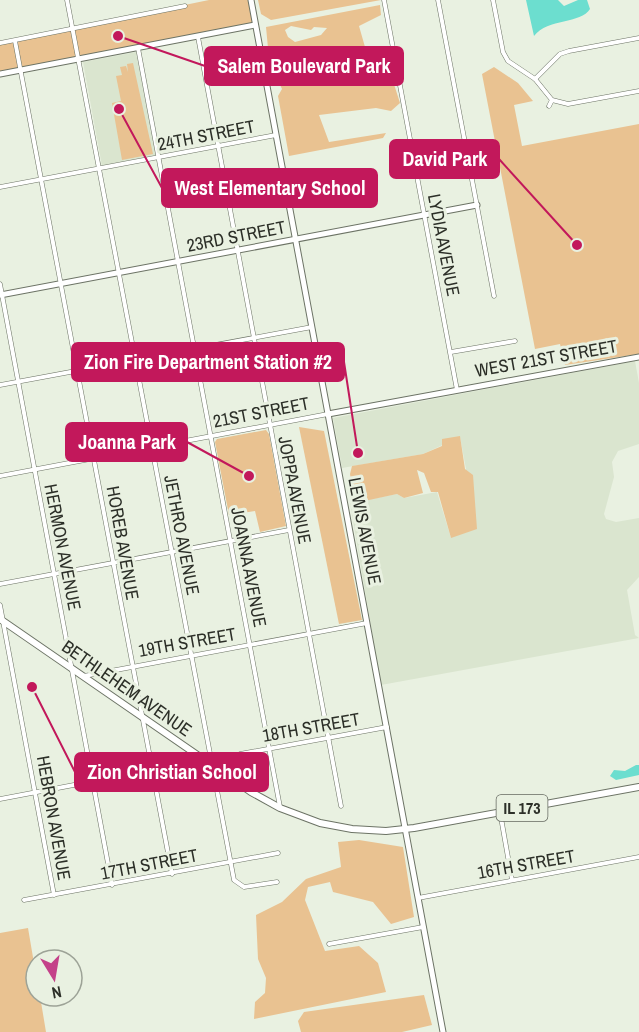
<svg xmlns="http://www.w3.org/2000/svg" width="639" height="1032" font-family="'Archivo Narrow',sans-serif">
<rect width="100%" height="100%" fill="#e9f1e1"/>
<!-- built -->
<g fill="#dae5cf">
<path d="M136 52 156 155 102 166 83 62Z"/>
<path d="M635 361 639 383V444L618 451 612 462 614 477 604 514 606 519 616 522 639 518V577L627 590 635 635 639 638 381 685 350 503 397 494 404 498 437 492 451 538 466 469 460 437 423 454 342 468 333 418Z"/>
</g>
<!-- green -->
<g fill="#e9c291" fill-rule="evenodd">
<path d="M209 0H251L255 25 0 74V43Z"/>
<path d="M258 0H381L271 20 261 14Z"/>
<path d="M380 5 381 15 359 26 375 82 393 81 400 103 391 111 376 108 319 115 329 142 386 133 383 138 289 156 278 96 282 89 275 74V57L268 48 266 27ZM291 26 311 30 314 27 327 28 321 35 295 42 288 37 285 30Z"/>
<path d="M133 63 153 154 122 160 112 103 121 101 116 76 122 75 120 67 126 66 128 72 127 64Z"/>
<path d="M494 67 518 83 533 101 514 105 522 146 639 124V354L565 365 560 344 535 349 482 74Z"/>
<path d="M299 427 324 431 362 620 339 624Z"/>
<path d="M266 430 269 434 286 526 260 532 255 511 229 515 215 442 217 439Z"/>
<path d="M460 436 465 469 473 475 477 529 451 538 438 492H431L424 473 417 470 423 493 404 498 397 494 355 503 350 474 352 466 423 454 442 446V439Z"/>
<path d="M359 840 403 847 414 917 391 924 373 902 333 892 330 882 308 887 305 900 325 951 359 946 378 963 386 992 254 1019 255 1002 265 993 266 978 258 959 256 915 282 902 306 879 341 867 338 842Z"/>
<path d="M28 928 36 975V996H40L46 1032H0V933Z"/>
<path d="M424 995 432 1025 402 1032H301L298 1021 304 1012Z"/>
</g>
<!-- water -->
<g fill="#6cdecf">
<path d="M526 0H558L564 6 578 0H587L590 9C581 24 548 18 534 36Z"/>
<path d="M636 765H639V775L616 780 610 776 614 770 625 771Z"/>
</g>
<g fill="none" stroke-linecap="round" stroke-linejoin="round">
<!-- street casing -->
<g stroke="#6c7365" stroke-width="5">
<g id="street">
<path d="M67 0 234 880 244 887 277 882"/>
<path d="M384 0 457 390"/>
<path d="M438 0 494 296"/>
<path d="M493 0 503 52 508 61 535 79 552 100 568 104 639 91"/>
<path d="M198 37 341 806"/>
<path d="M15 41 172 874"/>
<path d="M0 43 185 6"/>
<path d="M138 48 280 807"/>
<path d="M535 79 560 54 569 51 639 38"/>
<path d="M549 106 552 100"/>
<path d="M0 187 276 135"/>
<path d="M0 284 112 885"/>
<path d="M451 352 515 341"/>
<path d="M0 385 312 327"/>
<path d="M0 476 328 414"/>
<path d="M0 584 289 530"/>
<path d="M0 605 54 895"/>
<path d="M84 676 367 623"/>
<path d="M240 754 387 727"/>
<path d="M0 799 205 760"/>
<path d="M500 812 512 880"/>
<path d="M418 898 639 857"/>
<path d="M24 900 278 853"/>
<path d="M329 944 423 927"/>
</g>
</g>
<!-- secondary casing -->
<g stroke="#6c7365" stroke-width="7">
<g id="secondary">
<path d="M251 0 443 1032"/>
<path d="M0 74 255 25"/>
<path d="M0 295 477 205"/>
<path d="M328 414 639 357"/>
</g>
</g>
<!-- primary casing -->
<g stroke="#6c7365" stroke-width="8">
<path id="primary" d="M0 619 251 792 280 808 320 823 352 829 386 831 414 828 639 787"/>
</g>
<!-- street -->
<use href="#street" stroke="#fff" stroke-width="4"/>
<!-- secondary -->
<use href="#secondary" stroke="#fff" stroke-width="5"/>
<!-- primary -->
<use href="#primary" stroke="#fff" stroke-width="6"/>
</g>
<g text-anchor="middle" dominant-baseline="central" stroke-width="6" stroke-linejoin="round" paint-order="stroke">
<!-- shield labels -->
<rect fill="#e9f1e1" stroke="#656960" stroke-width="1.5" x="496.5" y="795" width="51" height="26" rx="4.5"/>
<g font-size="16" font-weight="bold" fill="#2c2f28">
<text x="522" y="808">IL 173</text>
</g>
<!-- street labels -->
<g font-size="18" fill="#2c2f28" stroke="#e9f1e1">
<text transform="translate(206 135) rotate(-11)">24TH STREET</text>
<text transform="translate(236 236) rotate(-11)">23RD STREET</text>
<text transform="translate(444 245) rotate(79)">LYDIA AVENUE</text>
<text transform="translate(546 358) rotate(-10)">WEST 21ST STREET</text>
<text transform="translate(261 412) rotate(-11)">21ST STREET</text>
<text transform="translate(295 490) rotate(79)">JOPPA AVENUE</text>
<text transform="translate(365 531) rotate(79)">LEWIS AVENUE</text>
<text transform="translate(182 535) rotate(79)">JETHRO AVENUE</text>
<text transform="translate(123 543) rotate(80)">HOREB AVENUE</text>
<text transform="translate(63 547) rotate(79)">HERMON AVENUE</text>
<text transform="translate(249 567) rotate(79)">JOANNA AVENUE</text>
<text transform="translate(187 642) rotate(-10)">19TH STREET</text>
<text transform="translate(127 688) rotate(35)">BETHLEHEM AVENUE</text>
<text transform="translate(311 727) rotate(-10)">18TH STREET</text>
<text transform="translate(54 818) rotate(80)">HEBRON AVENUE</text>
<text transform="translate(149 864) rotate(-11)">17TH STREET</text>
<text transform="translate(526 864) rotate(-10)">16TH STREET</text>
</g>
</g>
<!-- callouts -->
<path fill="none" stroke="#c2185b" stroke-width="2" d="M118 36L205 66M577 245L499 159M119 109L162 188M358 453L344 362M249 476L187 442M32 687L75 772"/>
<g fill="#c2185b" stroke="#e9f1e1" stroke-width="2">
<circle cx="118" cy="36" r="6"/>
<circle cx="577" cy="245" r="6"/>
<circle cx="119" cy="109" r="6"/>
<circle cx="358" cy="453" r="6"/>
<circle cx="249" cy="476" r="6"/>
<circle cx="32" cy="687" r="6"/>
</g>
<g fill="#c2185b" stroke="#c2185b" stroke-width="2">
<rect x="205" y="47" width="198" height="38" rx="6"/>
<rect x="390" y="140" width="109" height="38" rx="6"/>
<rect x="162" y="169" width="215" height="38" rx="6"/>
<rect x="72" y="343" width="272" height="38" rx="6"/>
<rect x="66" y="423" width="121" height="38" rx="6"/>
<rect x="75" y="753" width="193" height="38" rx="6"/>
</g>
<g font-size="20" text-anchor="middle" font-weight="bold" fill="#fff">
<text x="304" y="73">Salem Boulevard Park</text>
<text x="445" y="166">David Park</text>
<text x="270" y="195">West Elementary School</text>
<text x="208" y="369">Zion Fire Department Station #2</text>
<text x="127" y="449">Joanna Park</text>
<text x="172" y="779">Zion Christian School</text>
</g>
<!-- north arrow -->
<g transform="translate(54 978) rotate(169)"><circle r="28" fill="#e9f1e1" stroke="#9da397" stroke-width="1.5"/>
<path d="M0-4.5L10 22L0 15L-10 22Z" fill="#c44189"/>
<text y="-9" font-size="16" font-weight="bold" text-anchor="middle" fill="#2c2f28">N</text>
</g>
</svg>
